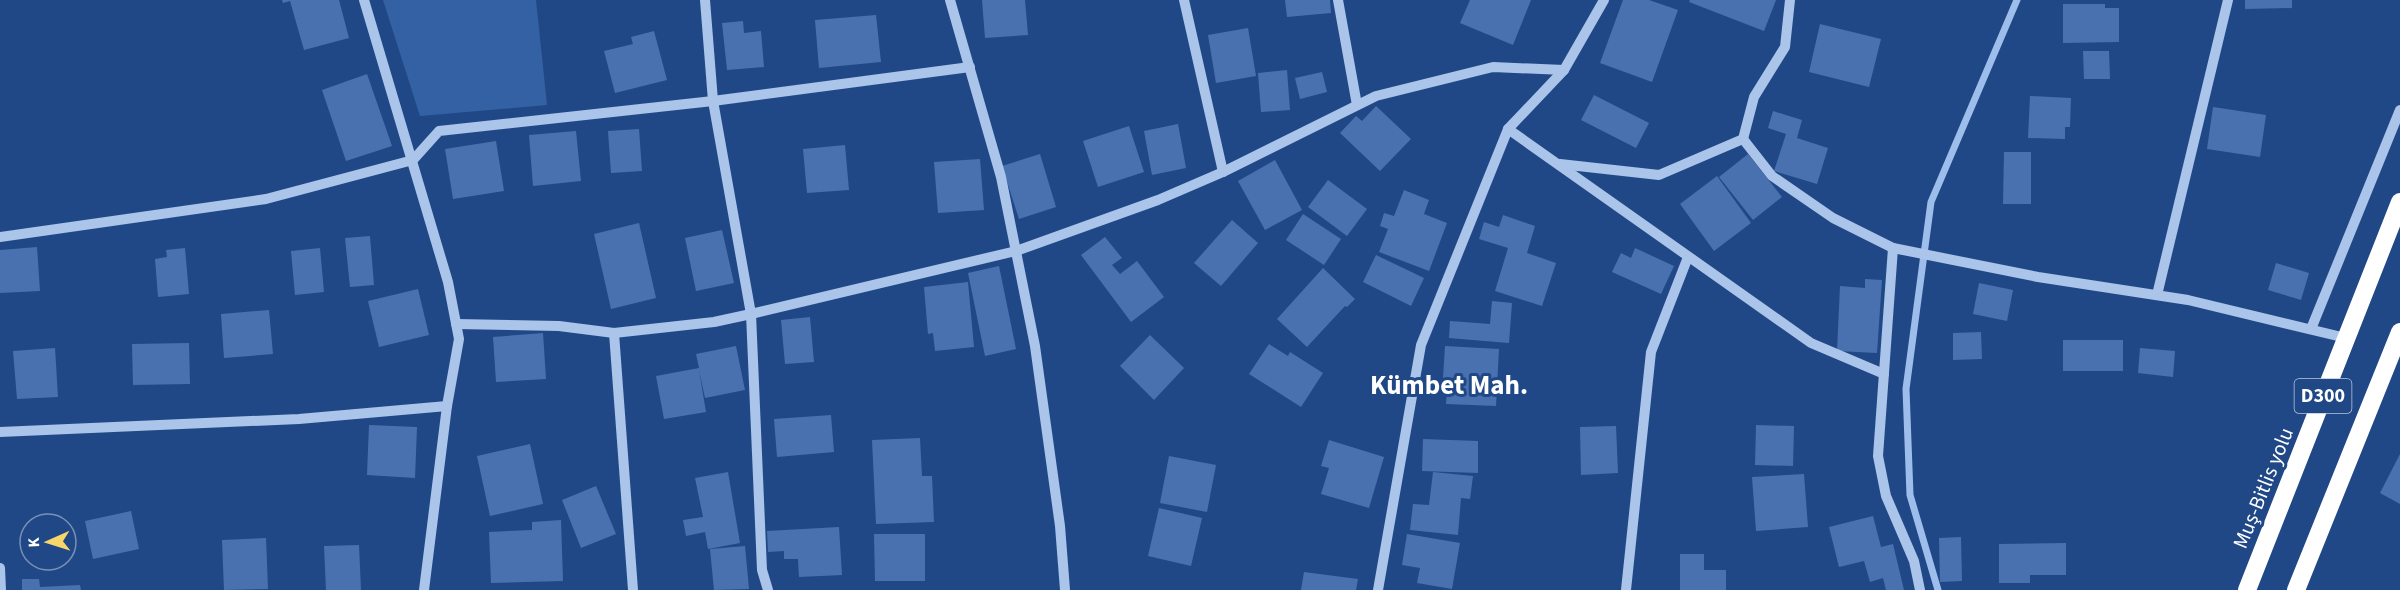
<svg xmlns="http://www.w3.org/2000/svg" width="2400" height="590" font-family="'Source Sans 3',sans-serif">
<rect width="100%" height="100%" fill="#204887"/>
<!-- green -->
<path fill="#3461a4" d="M383 0H536L547 105 420 116Z"/>
<g fill="none" stroke-linecap="round" stroke-linejoin="round">
<!-- stream -->
<path stroke="#9dbeeb" stroke-width="7" d="M1938 590 1910 495 1906 389 1931 202 2017 0"/>
</g>
<!-- building -->
<g fill="#4971af">
<path d="M282 0H339L349 38 304 50 290 1 283 3Z"/>
<path d="M982 0H1025L1028 35 985 38Z"/>
<path d="M1285 0H1330L1331 13 1287 17Z"/>
<path d="M1470 0H1531L1513 45 1460 23Z"/>
<path d="M1623 0H1649L1678 10 1652 82 1600 63Z"/>
<path d="M1690 0H1776L1764 31 1689 2Z"/>
<path d="M2245 0H2292V8L2245 9Z"/>
<path d="M2063 4H2105V8H2119V42L2063 43Z"/>
<path d="M876 15 881 62 819 68 815 20Z"/>
<path d="M743 21 744 33 761 31 764 67 727 70 722 23Z"/>
<path d="M1820 24 1881 39 1869 87 1809 72Z"/>
<path d="M1248 28 1256 76 1216 83 1208 35Z"/>
<path d="M654 31 667 80 615 93 604 51 633 44 631 37Z"/>
<path d="M2083 51H2109L2110 79H2084Z"/>
<path d="M1287 70 1290 110 1261 112 1258 73Z"/>
<path d="M1322 72 1327 92 1300 99 1295 78Z"/>
<path d="M367 74 392 146 346 161 322 90Z"/>
<path d="M1594 95 1649 123 1636 148 1581 120Z"/>
<path d="M2030 96 2071 98 2070 127H2065V139L2028 138Z"/>
<path d="M1376 106 1411 139 1380 171 1340 133 1356 116 1362 121Z"/>
<path d="M2213 107 2266 115 2260 157 2207 149Z"/>
<path d="M1773 111 1802 120 1797 138 1828 148 1817 184 1774 171 1786 134 1768 128Z"/>
<path d="M1178 124 1186 168 1152 175 1144 131Z"/>
<path d="M1129 126 1144 172 1098 187 1083 141Z"/>
<path d="M639 129 642 171 611 173 608 131Z"/>
<path d="M576 131 581 181 533 186 529 135Z"/>
<path d="M496 141 504 191 453 199 445 149Z"/>
<path d="M845 145 849 190 807 193 803 149Z"/>
<path d="M2004 152H2031V204H2003Z"/>
<path d="M1040 154 1056 207 1019 219 1002 166Z"/>
<path d="M1748 154 1782 197 1753 220 1719 177Z"/>
<path d="M980 159 984 210 938 213 934 162Z"/>
<path d="M1275 160 1302 210 1265 230 1238 181Z"/>
<path d="M1717 176 1751 223 1714 251 1680 204Z"/>
<path d="M1328 180 1367 209 1347 236 1308 207Z"/>
<path d="M1404 190 1429 200 1424 214 1447 223 1429 271 1379 252 1388 229 1380 226 1384 213 1394 216Z"/>
<path d="M1303 214 1341 239 1324 265 1286 240Z"/>
<path d="M1503 215 1535 226 1527 253 1556 263 1542 306 1495 291 1508 248 1479 239 1484 222 1499 227Z"/>
<path d="M1232 220 1258 243 1221 286 1194 263Z"/>
<path d="M639 223 656 298 611 309 594 234Z"/>
<path d="M722 230 734 283 696 291 685 238Z"/>
<path d="M370 236 374 285 350 287 345 238Z"/>
<path d="M1105 237 1122 258 1112 265 1120 274 1137 261 1164 297 1131 322 1081 255Z"/>
<path d="M37 247 40 291 0 293V250Z"/>
<path d="M185 248 189 294 158 297 155 259 167 257 166 250Z"/>
<path d="M320 248 324 292 295 295 291 251Z"/>
<path d="M1635 248 1674 266 1661 294 1612 272 1621 253 1631 258Z"/>
<path d="M1376 255 1424 278 1411 306 1363 282Z"/>
<path d="M2276 263 2309 273 2301 300 2268 290Z"/>
<path d="M999 266 1016 349 985 356 968 273Z"/>
<path d="M1323 268 1355 299 1347 307 1345 306 1307 347 1277 319Z"/>
<path d="M1865 279 1882 280 1877 353 1837 351 1840 286 1865 288Z"/>
<path d="M968 282 974 347 935 351 933 333 928 334 924 287Z"/>
<path d="M1979 283 2013 290 2007 321 1973 314Z"/>
<path d="M418 289 429 335 379 347 368 301Z"/>
<path d="M1492 301 1512 303 1509 343 1449 338 1450 321 1490 324Z"/>
<path d="M269 310 273 354 224 358 221 314Z"/>
<path d="M810 317 814 362 785 364 781 320Z"/>
<path d="M1981 332 1982 359 1953 360V333Z"/>
<path d="M543 333 546 379 496 382 493 337Z"/>
<path d="M1150 335 1184 368 1154 400 1120 366Z"/>
<rect x="2063" y="340" width="60" height="31"/>
<path d="M189 343 190 384 133 385 132 344Z"/>
<path d="M1269 344 1288 356 1290 352 1323 373 1301 407 1249 374Z"/>
<path d="M736 346 745 390 705 398 699 370 706 412 664 419 656 376 699 368 696 354Z"/>
<path d="M1445 346 1499 349 1496 406 1446 404 1448 379 1443 378Z"/>
<path d="M55 348 58 397 17 399 13 351Z"/>
<path d="M2140 348 2175 351 2173 377 2138 373Z"/>
<path d="M831 415 834 452 777 457 774 419Z"/>
<path d="M369 425 417 427 415 478 367 475Z"/>
<path d="M1756 425 1794 426 1793 466 1755 465Z"/>
<path d="M1616 426 1618 473 1581 475 1580 427Z"/>
<path d="M920 438 922 476H932L934 522 876 524 872 440Z"/>
<path d="M1423 439 1478 441V473L1422 471Z"/>
<path d="M1329 440 1384 457 1369 508 1321 494 1329 468 1321 466Z"/>
<path d="M530 444 543 504 490 516 477 456Z"/>
<path d="M2400 454V504L2380 493Z"/>
<path d="M1169 456 1216 465 1207 512 1160 503Z"/>
<path d="M728 472 740 543 708 549 705 532 686 536 683 520 703 517 695 478Z"/>
<path d="M1433 472 1473 476 1470 499 1461 498 1458 535 1410 530 1413 504 1429 505Z"/>
<path d="M1804 474 1808 527 1756 531 1752 477Z"/>
<path d="M596 486 616 534 581 548 562 500Z"/>
<path d="M1159 508 1202 518 1191 566 1148 556Z"/>
<path d="M131 511 139 549 93 559 85 521Z"/>
<path d="M1873 516 1881 547 1893 544 1904 590H1886L1883 578 1870 582 1864 561 1839 567 1829 527Z"/>
<path d="M561 520 563 581 491 583 489 532 532 530V522Z"/>
<path d="M839 527 842 575 799 577 798 559H784V551L768 552 767 531Z"/>
<path d="M874 534H925V581H875Z"/>
<path d="M1407 534 1460 543 1452 589 1417 583 1420 568 1402 565Z"/>
<path d="M1961 537 1962 581 1940 582 1939 538Z"/>
<path d="M266 538 268 589 224 590 222 540Z"/>
<path d="M2066 543V575H2030V583H1999V544Z"/>
<path d="M359 545 361 590H326L324 546Z"/>
<path d="M745 546 749 589 714 590 710 549Z"/>
<path d="M1680 554H1704V570H1726V590H1680Z"/>
<path d="M1304 572 1358 579 1356 590H1301Z"/>
<path d="M22 579H39L40 587 80 585 81 590H22Z"/>
</g>
<g fill="none" stroke-linecap="round" stroke-linejoin="round">
<!-- minor -->
<g stroke="#aac4ea" stroke-width="10">
<path d="M364 0 448 282 459 339 447 406 424 590"/>
<path d="M705 0 713 101 751 314 762 570 768 590"/>
<path d="M950 0 1001 177 1035 346 1060 526 1065 590"/>
<path d="M1184 0 1223 172"/>
<path d="M1338 0 1357 105"/>
<path d="M1508 129 1811 343 1884 374"/>
<path d="M1743 139 1772 176 1833 218 1893 248 2038 277 2188 300 2346 338"/>
<path d="M1560 164 1659 175 1743 139 1754 97 1785 47 1790 0"/>
<path d="M0 237 266 199 413 160 439 131 713 101 970 67"/>
<path d="M1893 248 1878 456 1886 496 1914 561 1920 590"/>
<path d="M2157 295 2228 0"/>
<path d="M456 324 559 326 614 333 714 322 751 314 1016 251 1158 200 1223 172 1376 96 1493 67 1564 70"/>
<path d="M2311 329 2400 110"/>
<path d="M614 333 633 590"/>
<path d="M0 432 299 419 447 406"/>
<path d="M0 568 1 590"/>
<path d="M1378 590 1421 345 1508 129 1564 70 1604 0"/>
<path d="M1626 590 1651 352 1688 257"/>
</g>
<!-- highway -->
<g stroke="#fff" stroke-width="18">
<path d="M2247 590 2400 202"/>
<path d="M2296 590 2400 332"/>
</g>
</g>
<g text-anchor="middle" dominant-baseline="central" stroke-width="6" stroke-linejoin="round" paint-order="stroke">
<!-- shield labels -->
<rect fill="#204887" stroke="#bcc8db" stroke-width="1.5" x="2294.5" y="379" width="57" height="34" rx="4.5"/>
<g font-size="20" font-weight="bold" fill="#fff">
<text x="2323" y="396">D300</text>
</g>
<!-- street labels -->
<g font-size="21" fill="#fff" stroke="#204887">
<text transform="translate(2263 488) rotate(-68)">Muş-Bitlis yolu</text>
</g>
<!-- district labels -->
<g font-size="27" font-weight="bold" fill="#fff" stroke="#204887">
<text x="1449" y="385">Kümbet Mah.</text>
</g>
</g>
<!-- north arrow -->
<g transform="translate(48 542) rotate(267)"><circle r="28" fill="#204887" stroke="#7991b7" stroke-width="1.5"/>
<path d="M0-4.5L10 22L0 15L-10 22Z" fill="#f8d66a"/>
<text y="-9" font-size="16" font-weight="bold" text-anchor="middle" fill="#ffffff">K</text>
</g>
</svg>
